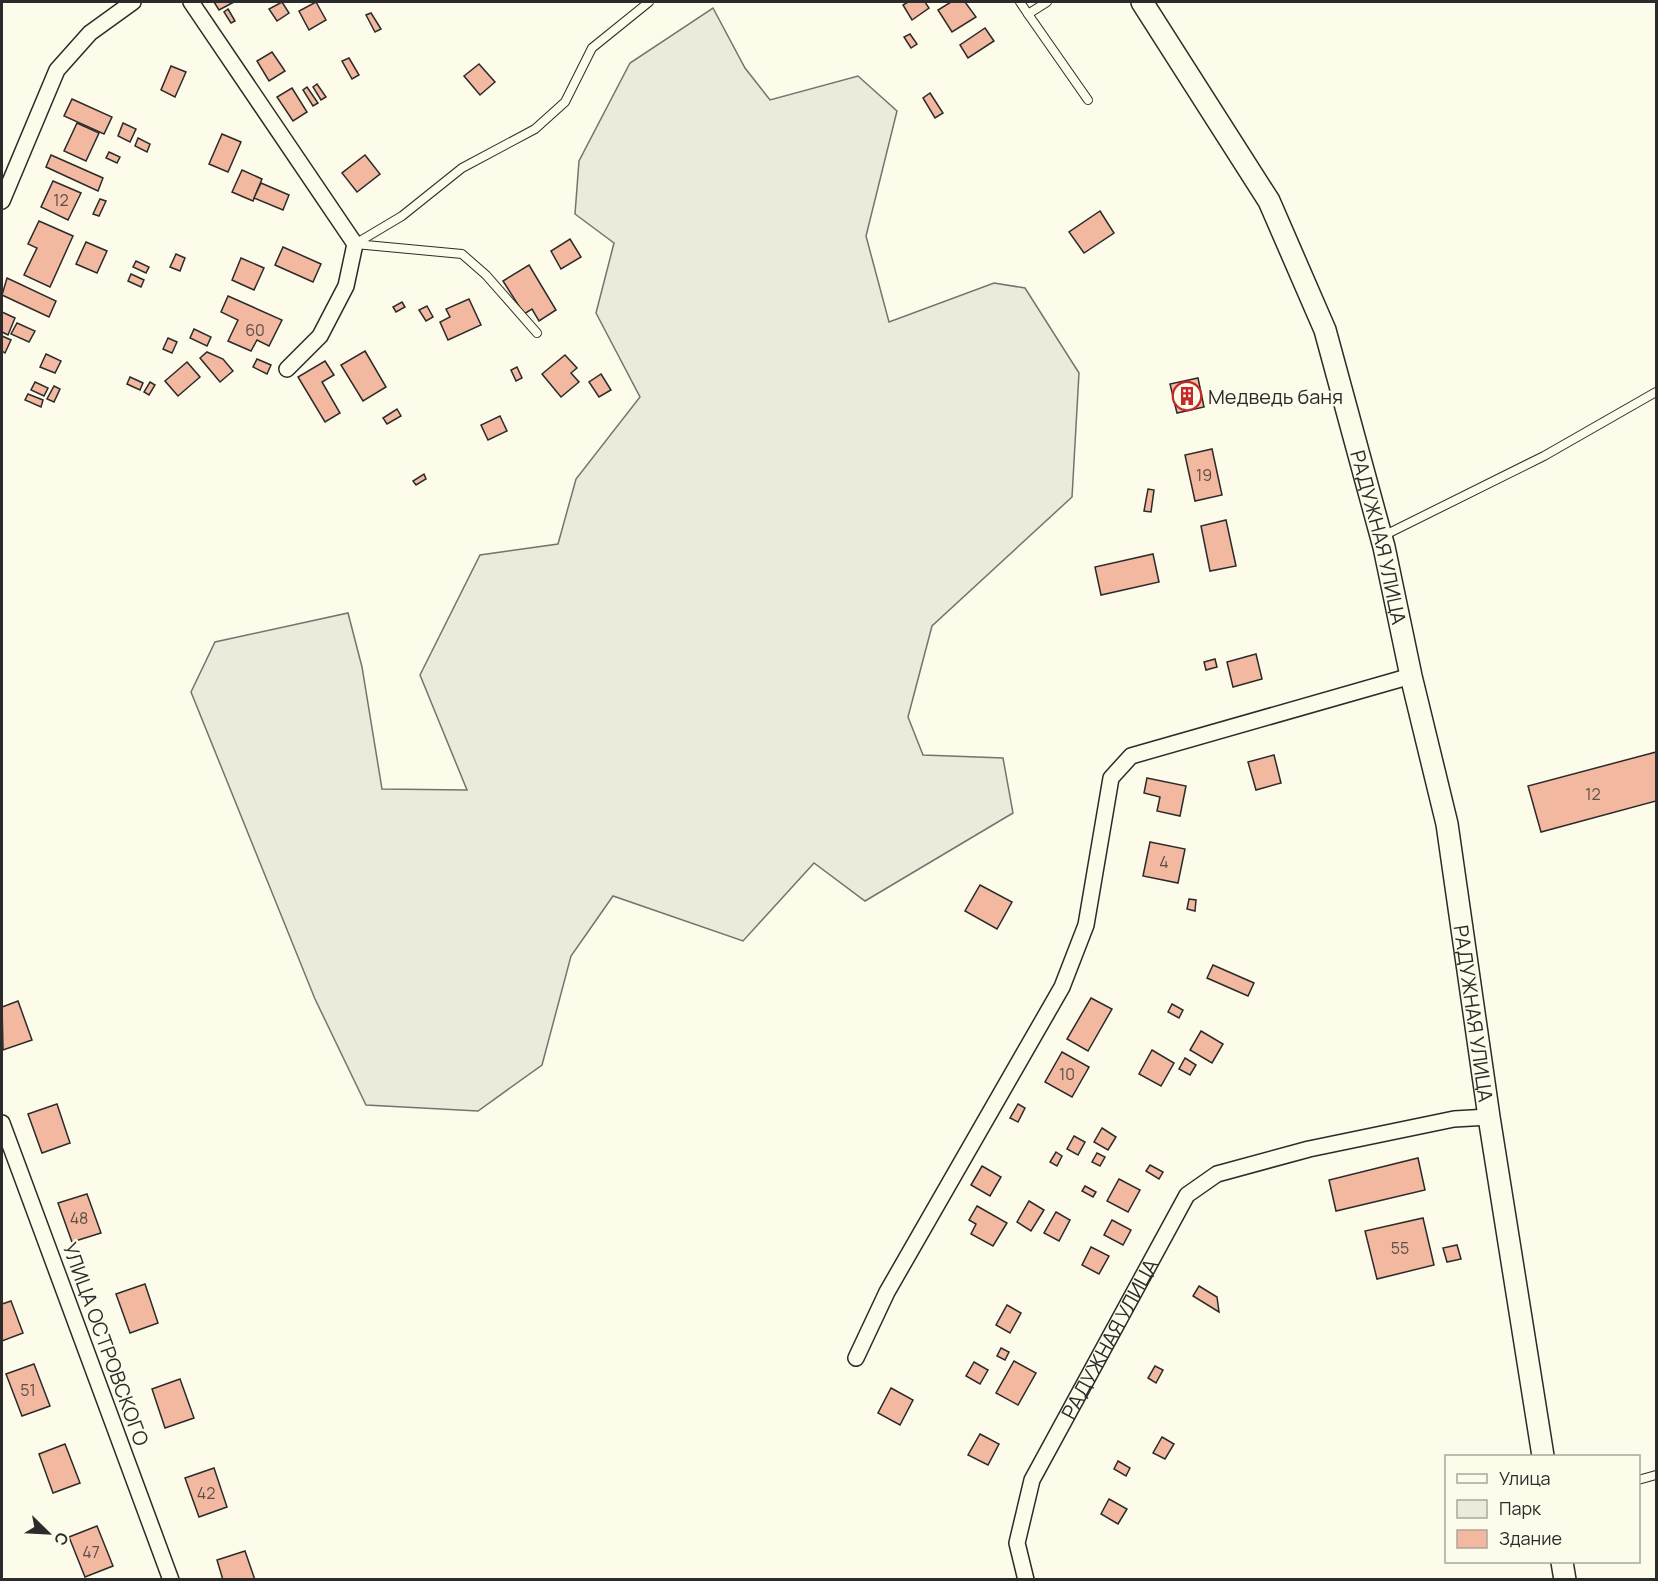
<svg xmlns="http://www.w3.org/2000/svg" width="1658" height="1581" font-family="Manrope,sans-serif">
<rect width="100%" height="100%" fill="#fdfbea"/>
<!-- green -->
<path fill="#ecebdb" stroke="#74746e" stroke-width="1.5" d="M713 8 745 68 770 100 858 76 897 111 866 236 889 322 994 283 1025 288 1079 373 1072 497 932 626 908 717 923 755 1003 758 1013 813 865 901 814 863 743 941 613 896 571 956 542 1065 478 1111 366 1105 315 999 191 692 215 642 348 613 362 667 382 789 467 790 420 675 480 555 558 544 576 479 640 397 596 313 614 243 575 214 579 161 630 63Z"/>
<!-- building -->
<g fill="#f2b8a0" stroke="#2b2b2b" stroke-width="1.5">
<path d="M214 2H234L219 10Z"/>
<path d="M282 2 289 13 277 21 269 9Z"/>
<path d="M316 2 326 20 309 30 299 11Z"/>
<path d="M908 2H925L929 8 912 20 903 5Z"/>
<path d="M951 2H965L976 17 952 32 938 10Z"/>
<path d="M228 9 235 21 231 23 224 12Z"/>
<path d="M371 13 381 29 375 32 366 15Z"/>
<path d="M985 28 994 41 968 58 960 45Z"/>
<path d="M910 34 917 44 911 48 904 37Z"/>
<path d="M272 52 285 71 269 81 257 61Z"/>
<path d="M349 58 359 75 352 79 342 61Z"/>
<path d="M479 64 495 82 480 95 464 76Z"/>
<path d="M171 66 186 72 175 97 161 90Z"/>
<path d="M317 84 326 97 321 100 313 87Z"/>
<path d="M307 87 318 103 313 106 303 90Z"/>
<path d="M292 88 307 112 293 121 277 97Z"/>
<path d="M930 93 943 113 935 118 923 98Z"/>
<path d="M72 99 112 117 104 134 64 116Z"/>
<path d="M77 123 99 133 86 161 64 151Z"/>
<path d="M123 123 136 129 130 142 118 136Z"/>
<path d="M222 134 241 142 228 172 209 164Z"/>
<path d="M138 138 150 144 147 152 135 146Z"/>
<path d="M109 152 120 157 117 163 106 158Z"/>
<path d="M51 155 103 178 98 191 46 167Z"/>
<path d="M365 155 380 174 357 192 342 173Z"/>
<path d="M242 170 262 179 253 201 232 192Z"/>
<path d="M53 181 81 193 68 220 41 207Z"/>
<path d="M261 183 289 195 283 210 254 198Z"/>
<path d="M100 199 106 201 99 216 93 214Z"/>
<path d="M1100 211 1114 233 1084 253 1069 232Z"/>
<path d="M39 221 73 236 50 287 24 275 37 248 28 244Z"/>
<path d="M570 239 581 257 561 269 551 251Z"/>
<path d="M86 242 107 251 97 273 76 264Z"/>
<path d="M283 247 321 264 313 282 275 265Z"/>
<path d="M176 254 185 258 180 271 170 267Z"/>
<path d="M241 258 264 268 254 290 232 280Z"/>
<path d="M136 261 149 267 146 273 133 267Z"/>
<path d="M529 265 556 310 539 321 532 309 524 314 503 281Z"/>
<path d="M131 274 144 280 141 287 128 281Z"/>
<path d="M7 278 56 301 49 317 2 295Z"/>
<path d="M228 296 282 320 269 346 257 340 251 351 228 341 238 320 221 312Z"/>
<path d="M469 299 481 325 448 340 440 322 450 317 446 309Z"/>
<path d="M402 302 405 307 396 312 393 307Z"/>
<path d="M427 306 433 317 426 321 419 310Z"/>
<path d="M2 312 15 318 8 335 2 332Z"/>
<path d="M17 323 35 331 29 342 11 334Z"/>
<path d="M194 329 211 337 207 346 190 338Z"/>
<path d="M2 336 11 340 5 353 2 351Z"/>
<path d="M168 338 177 342 172 353 163 349Z"/>
<path d="M365 351 386 387 363 401 341 365Z"/>
<path d="M207 352 223 359 233 371 220 382 200 358Z"/>
<path d="M46 354 61 361 55 373 40 367Z"/>
<path d="M565 355 577 368 571 373 579 382 561 397 542 374Z"/>
<path d="M257 359 271 365 267 374 253 367Z"/>
<path d="M325 361 334 375 322 382 340 413 325 422 298 377Z"/>
<path d="M187 362 200 377 178 396 165 381Z"/>
<path d="M517 367 522 378 516 381 511 370Z"/>
<path d="M601 374 611 390 599 397 589 382Z"/>
<path d="M130 377 143 383 140 390 127 384Z"/>
<path d="M1198 378 1204 407 1177 413 1170 384Z"/>
<path d="M35 382 48 388 44 396 31 390Z"/>
<path d="M150 382 155 385 149 395 144 392Z"/>
<path d="M54 386 60 389 54 402 47 399Z"/>
<path d="M28 394 43 400 41 407 25 400Z"/>
<path d="M397 409 401 416 387 424 383 418Z"/>
<path d="M500 416 507 431 488 440 481 425Z"/>
<path d="M1212 449 1222 495 1195 501 1185 455Z"/>
<path d="M424 474 426 479 416 485 413 481Z"/>
<path d="M1148 489 1154 490 1151 512 1144 511Z"/>
<path d="M1226 520 1236 566 1210 571 1201 526Z"/>
<path d="M1153 554 1159 582 1101 595 1095 567Z"/>
<path d="M1256 654 1262 679 1233 687 1227 662Z"/>
<path d="M1215 659 1217 667 1206 670 1204 662Z"/>
<path d="M1656 752V801L1541 832 1528 786Z"/>
<path d="M1274 755 1281 783 1256 790 1248 762Z"/>
<path d="M1147 778 1186 786 1180 816 1157 811 1160 797 1144 793Z"/>
<path d="M1150 842 1185 849 1178 883 1143 876Z"/>
<path d="M980 885 1012 902 997 929 965 911Z"/>
<path d="M1189 899 1196 900 1195 911 1187 909Z"/>
<path d="M1213 965 1254 983 1248 996 1207 978Z"/>
<path d="M1091 998 1112 1009 1088 1051 1067 1039Z"/>
<path d="M18 1001 32 1040 3 1050 2 1007Z"/>
<path d="M1172 1004 1183 1010 1179 1018 1168 1012Z"/>
<path d="M1201 1031 1223 1044 1212 1063 1190 1050Z"/>
<path d="M1152 1050 1174 1063 1161 1086 1139 1074Z"/>
<path d="M1062 1052 1089 1067 1072 1097 1045 1082Z"/>
<path d="M1185 1058 1196 1065 1190 1075 1179 1069Z"/>
<path d="M57 1104 70 1143 42 1153 28 1114Z"/>
<path d="M1018 1104 1025 1108 1018 1122 1010 1118Z"/>
<path d="M1102 1128 1116 1137 1108 1150 1094 1142Z"/>
<path d="M1074 1136 1085 1142 1078 1155 1067 1149Z"/>
<path d="M1056 1152 1062 1156 1057 1166 1050 1162Z"/>
<path d="M1097 1153 1105 1157 1100 1166 1092 1162Z"/>
<path d="M1418 1158 1425 1190 1336 1211 1329 1180Z"/>
<path d="M1150 1165 1163 1172 1159 1179 1146 1171Z"/>
<path d="M982 1166 1001 1177 990 1196 971 1185Z"/>
<path d="M1119 1179 1140 1190 1128 1212 1107 1201Z"/>
<path d="M1085 1186 1096 1192 1093 1197 1082 1191Z"/>
<path d="M87 1194 101 1233 72 1242 58 1203Z"/>
<path d="M1029 1201 1044 1210 1031 1231 1017 1222Z"/>
<path d="M977 1206 1007 1223 993 1246 971 1234 976 1224 969 1220Z"/>
<path d="M1056 1212 1070 1220 1059 1241 1044 1233Z"/>
<path d="M1423 1218 1434 1265 1377 1279 1365 1231Z"/>
<path d="M1112 1220 1131 1230 1123 1245 1104 1235Z"/>
<path d="M1457 1245 1461 1259 1447 1262 1443 1248Z"/>
<path d="M1091 1247 1109 1256 1099 1274 1082 1265Z"/>
<path d="M145 1284 158 1323 130 1333 116 1294Z"/>
<path d="M1199 1286 1217 1297 1219 1312 1193 1296Z"/>
<path d="M11 1301 23 1333 2 1341V1304Z"/>
<path d="M1007 1305 1021 1313 1010 1333 996 1325Z"/>
<path d="M1001 1348 1009 1352 1005 1360 997 1356Z"/>
<path d="M1014 1361 1036 1373 1018 1405 996 1393Z"/>
<path d="M974 1362 988 1370 980 1384 966 1376Z"/>
<path d="M34 1364 50 1406 22 1416 6 1374Z"/>
<path d="M1155 1366 1163 1370 1156 1383 1148 1378Z"/>
<path d="M180 1379 194 1418 165 1428 152 1389Z"/>
<path d="M891 1388 913 1400 900 1425 878 1413Z"/>
<path d="M980 1434 999 1444 988 1465 968 1455Z"/>
<path d="M1162 1437 1174 1444 1165 1459 1153 1453Z"/>
<path d="M65 1444 80 1483 53 1493 39 1454Z"/>
<path d="M1118 1461 1130 1468 1126 1476 1114 1469Z"/>
<path d="M214 1468 227 1507 199 1517 185 1478Z"/>
<path d="M1109 1499 1127 1509 1118 1524 1101 1514Z"/>
<path d="M97 1526 113 1566 85 1577 69 1537Z"/>
<path d="M245 1551 255 1580H223L217 1560Z"/>
</g>
<g fill="none" stroke-linecap="round" stroke-linejoin="round">
<!-- lane casing -->
<g stroke="#2b2b2b" stroke-width="10">
<g id="lane">
<path d="M1020 2 1028 14 1047 2"/>
<path d="M1028 14 1088 100"/>
<path d="M355 244 402 216 462 168 535 129 565 102 592 48 649 2"/>
<path d="M355 244 462 254 486 275 537 333"/>
<path d="M1383 536 1544 456 1656 392"/>
<path d="M1638 1480 1656 1475"/>
</g>
</g>
<!-- street casing -->
<g stroke="#2b2b2b" stroke-width="18">
<g id="street">
<path d="M191 2 355 244 346 286 320 336 287 369"/>
<path d="M2 201 57 70 90 33 133 2"/>
<path d="M2 1123 171 1580"/>
<path d="M856 1358 887 1292 1062 987 1086 925 1111 778 1131 756 1411 676"/>
<path id="s1" d="M1026 1580 1017 1543 1032 1480 1187 1195 1217 1174 1309 1149 1454 1119 1489 1117"/>
</g>
</g>
<!-- secondary casing -->
<g stroke="#2b2b2b" stroke-width="24">
<g id="secondary">
<path id="s2" d="M1142 2 1269 201 1325 330 1384 547 1411 676 1447 824 1489 1117 1543 1456"/>
<path d="M1562 1562 1565 1580"/>
</g>
</g>
<!-- lane -->
<use href="#lane" stroke="#fdfbea" stroke-width="8"/>
<!-- street -->
<use href="#street" stroke="#fdfbea" stroke-width="15"/>
<!-- secondary -->
<use href="#secondary" stroke="#fdfbea" stroke-width="21"/>
</g>
<!-- icons -->
<defs>
<g id="building-ring" transform="scale(1.5)"><circle r="9.5" fill="#fdfbea" stroke="#c62828" stroke-width="1.5"/><path d="M-4-6H4V6H1V3H-1V6H-4ZM-2.5-4.3h1.7v1.8h-1.7ZM.8-4.3h1.7v1.8H.8ZM-2.5-1h1.7V.8h-1.7ZM.8-1h1.7V.8H.8Z" fill="#c62828"/></g>
</defs>
<g fill-rule="evenodd">
<use href="#building-ring" x="1187" y="396"/>
</g>
<g text-anchor="middle" dominant-baseline="central" stroke-width="4.5" stroke-linejoin="round" paint-order="stroke">
<!-- number labels -->
<g font-size="16" fill="#5d4e48">
<text x="61" y="200">12</text>
<text x="255" y="330">60</text>
<text x="1204" y="475">19</text>
<text x="1593" y="794">12</text>
<text x="1164" y="862">4</text>
<text x="1067" y="1074">10</text>
<text x="79" y="1218">48</text>
<text x="1400" y="1248">55</text>
<text x="28" y="1390">51</text>
<text x="206" y="1493">42</text>
<text x="91" y="1552">47</text>
</g>
<!-- poi labels -->
<g font-size="20" fill="#2b2b2b" stroke="#fdfbea" text-anchor="start">
<text x="1208" y="396">Медведь баня</text>
</g>
<!-- street labels -->
<g font-size="20" fill="#2b2b2b" stroke="#fdfbea">
<text stroke="none"><textPath href="#s2" startOffset="591">РАДУЖНАЯ УЛИЦА</textPath></text>
<text stroke="none"><textPath href="#s2" startOffset="1077">РАДУЖНАЯ УЛИЦА</textPath></text>
<text stroke="none"><textPath href="#s1" startOffset="264">РАДУЖНАЯ УЛИЦА</textPath></text>
<text transform="translate(106 1344) rotate(70)">УЛИЦА ОСТРОВСКОГО</text>
</g>
</g>
<!-- border -->
<rect width="1658" height="1581" fill="none" stroke="#2b2b2b" stroke-width="6"/>
<!-- legend -->
<rect x="1445" y="1455" width="195" height="108" fill="#fdfbea" stroke="#a9a89e" stroke-width="1.5"/>
<rect x="1457" y="1474" width="30" height="9" fill="#fdfbea" stroke="#a9a89e" stroke-width="1.5"/>
<text x="1499" y="1485" font-size="18" fill="#2b2b2b">Улица</text>
<rect x="1457" y="1500" width="30" height="18" fill="#ecebdb" stroke="#a9a89e" stroke-width="1.5"/>
<text x="1499" y="1515" font-size="18" fill="#2b2b2b">Парк</text>
<rect x="1457" y="1530" width="30" height="18" fill="#f2b8a0" stroke="#a9a89e" stroke-width="1.5"/>
<text x="1499" y="1545" font-size="18" fill="#2b2b2b">Здание</text>
<!-- north arrow -->
<g transform="translate(48 1533) rotate(114)" stroke="#fdfbea" stroke-width="4.5" paint-order="stroke">
<path d="M0-4.5L10 22L0 15L-10 22Z" fill="#2b2b2b"/>
<text y="-9" font-size="16" font-weight="bold" text-anchor="middle" fill="#2b2b2b">С</text>
</g>
</svg>
